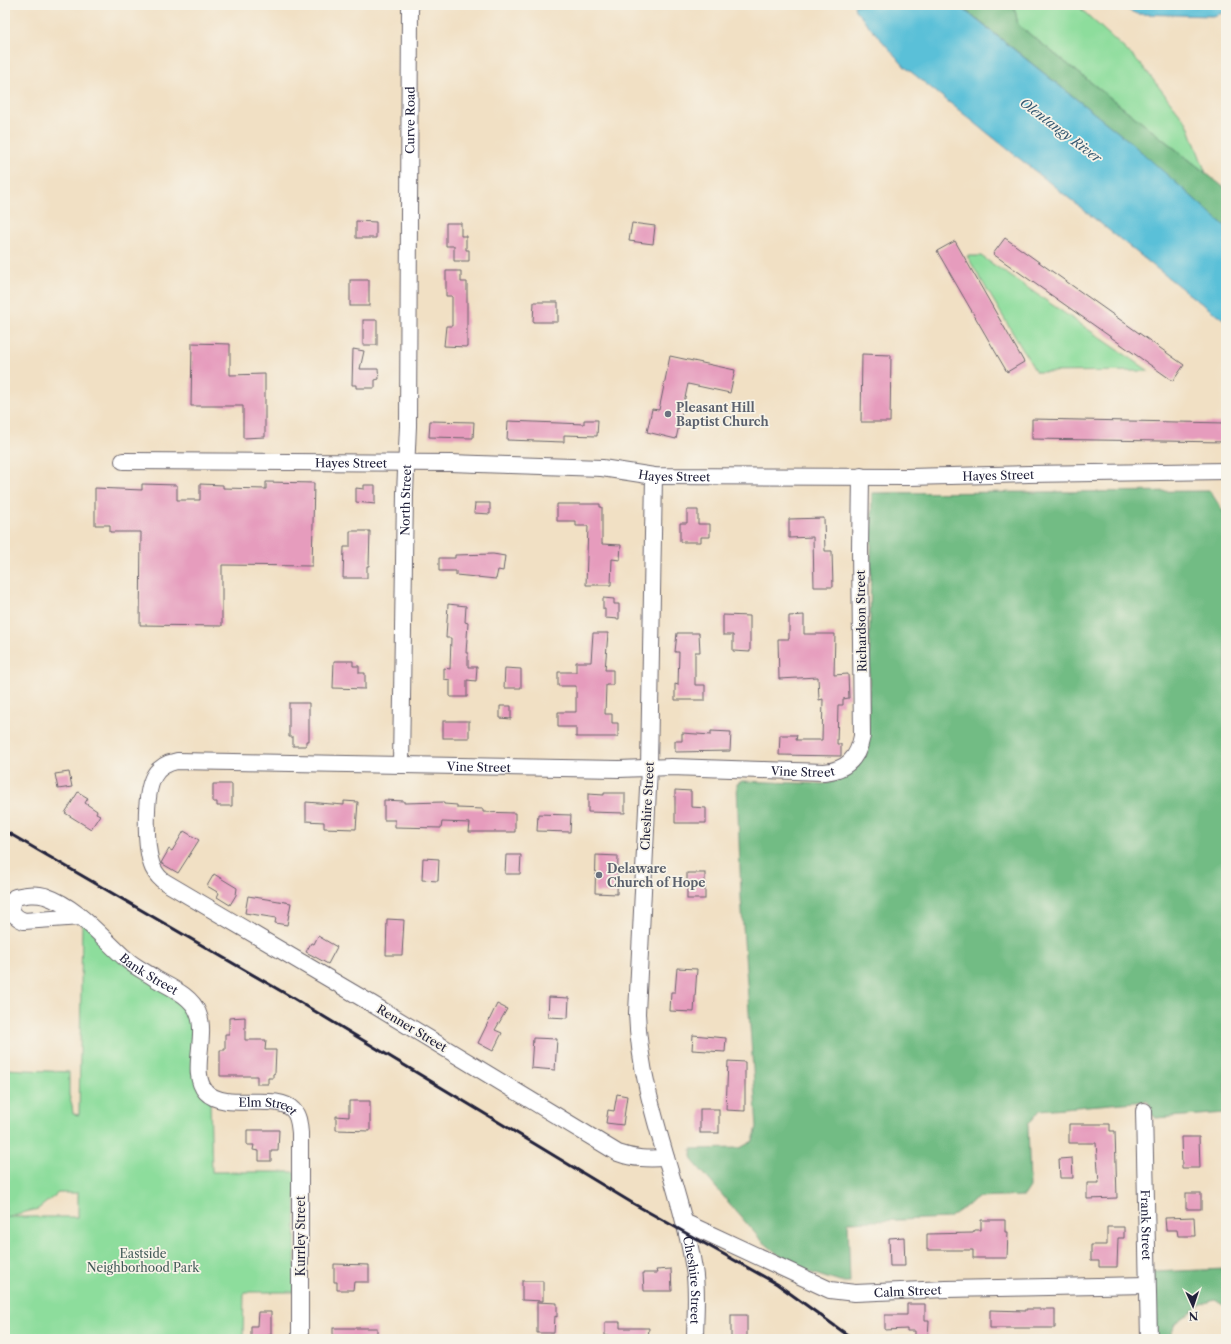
<svg xmlns="http://www.w3.org/2000/svg" width="1231" height="1344" font-family="'Libre Caslon Text',serif">
<rect width="100%" height="100%" fill="#f7f3e8"/>
<filter id="ink" filterUnits="userSpaceOnUse"><feTurbulence type="fractalNoise" baseFrequency=".025" numOctaves="2"/><feDisplacementMap in="SourceGraphic" scale="8" xChannelSelector="R" yChannelSelector="G"/><feConvolveMatrix kernelMatrix="1 2 1 2 8 2 1 2 1" color-interpolation-filters="sRGB"/></filter>
<filter id="wash" filterUnits="userSpaceOnUse"><feTurbulence type="fractalNoise" baseFrequency=".012" numOctaves="4" result="noise"/><feDisplacementMap in="SourceGraphic" scale="16" xChannelSelector="R" yChannelSelector="G"/><feGaussianBlur stdDeviation="0.9" result="paint"/><feColorMatrix in="noise" values="0 0 0 0 0 0 0 0 0 0 0 0 0 0 0 0 0 1.4 0 .05"/><feComposite in="paint" operator="in"/></filter>
<g filter="url(#wash)">
<rect width="100%" height="100%" fill="#f1e0c4"/>
<!-- green -->
<g fill="#8ddd9c" stroke="#58806c">
<path d="M1014 5H1081V9L1140 63 1187 123 1206 173 1018 25Z"/>
<path d="M981 256 1149 371 1036 372 967 256Z"/>
<path d="M82 922 179 996 194 1014 210 1100 212 1172H296L295 1292H244L243 1339H5V1217H78V1193H58L38 1209 5 1217V1069L69 1072V1095L72 1105 73 1114 79 1115Z"/>
</g>
<!-- forest -->
<g fill="#72bc84" stroke="#4a6f60">
<path d="M959 5H1014L1018 25 1226 189V227L1129 141Z"/>
<path d="M1210 491 1226 516V1113L1156 1118 1151 1114 1150 1105 1147 1101 1040 1110 1028 1125 1030 1187 1024 1196 978 1198 949 1218 848 1222 850 1282H840L793 1267 760 1239 693 1161 691 1149 740 1148 753 1141 757 1127 741 897 737 784 742 781 823 784C844 781 857 769 868 751L872 493Z"/>
<path d="M1226 1269V1307L1215 1300 1202 1304 1176 1323 1169 1339H1155L1153 1272Z"/>
</g>
<!-- water -->
<g fill="#5ac0d8" stroke="#3e718a">
<path d="M854 5H958L1129 141 1226 227V321L1190 295 905 67 855 10Z"/>
<path d="M1122 5H1226V12L1213 16 1137 14 1128 10Z"/>
</g>
<g id="blocks">
<!-- building -->
<g fill="#e69cbd">
<path d="M356 221 376 222V238H356Z"/>
<path d="M446 223H461V236H466V250H469V261H454V246H446Z"/>
<path d="M632 223 655 226 653 244 629 241Z"/>
<path d="M1005 238 1184 365 1173 381 993 254Z"/>
<path d="M955 241 1024 362 1007 372 937 251Z"/>
<path d="M446 271H461V282H467V347L444 346 446 326H452V296H446Z"/>
<rect x="350" y="280" width="19" height="26"/>
<path d="M534 302H558V322H533Z"/>
<rect x="363" y="320" width="14" height="25"/>
<path d="M192 343 230 344V375L265 374V437L243 438V406H191Z"/>
<path d="M353 349 364 351 360 369H378L379 379 375 380V388H356V385H352Z"/>
<path d="M862 354 891 355 890 422H861Z"/>
<path d="M670 356 735 370 730 393 688 384 676 439 647 432 652 409 659 410Z"/>
<path d="M1032 419 1226 423V442L1032 439Z"/>
<path d="M584 420H598L597 436 564 435V442L507 440 508 421 584 424Z"/>
<path d="M430 421 474 422 473 438 429 437Z"/>
<path d="M266 482 314 483 312 566 222 565V626L140 625 141 532H110V525H95V488L142 490V484L177 485V500H200V484L223 485V488L266 489Z"/>
<path d="M364 485H375V504L356 502V488L364 489Z"/>
<path d="M475 503H490V514L474 513Z"/>
<path d="M557 504H600V507H602V544L621 545 620 560 612 559 611 585H586L588 526H576V521H557Z"/>
<path d="M687 510H698V524H710V537H701V542H680V523H687Z"/>
<path d="M824 518 825 551H832L833 587H814L813 537 789 538V519Z"/>
<path d="M350 531H370L369 566H367V578H343L344 547H350Z"/>
<path d="M493 554 505 556 503 571 498 570 496 579 456 575V571H439V558H455V555Z"/>
<path d="M603 598 614 599V604H619V619L605 618V609H603Z"/>
<path d="M448 604 466 606 465 622 468 623 466 653H468V667H477L476 681 467 680V697H450V680L444 679V668L450 669 451 638H446Z"/>
<path d="M723 615 750 616V652L733 651V635H723Z"/>
<path d="M804 615V634H835L834 675 848 674 849 698 843 699V705H838L837 744H841V756L779 755 780 735H797L796 740H822L823 699 819 700 818 677 779 679 778 639H789V616Z"/>
<path d="M593 633H608L605 670H613V685H606L605 714H612V723H618V737H576V727H558V712H576V686H558V672H576V662H591Z"/>
<path d="M677 633H699L700 652H695V685H705V700H675V684L678 685 679 652H675Z"/>
<path d="M334 661H353V666H359V673H365V689L333 688Z"/>
<path d="M505 668 521 669V688H504Z"/>
<path d="M289 703H309V741H306V746H293V737H289Z"/>
<path d="M500 706H511V719L500 718Z"/>
<rect x="443" y="721" width="26" height="17"/>
<path d="M711 731 731 732 730 751 675 752V741H682V733L711 735Z"/>
<path d="M69 772 72 787 58 789 55 774Z"/>
<path d="M213 784H232V806H217V802H213Z"/>
<path d="M675 790 691 791V807L706 808V823H675Z"/>
<path d="M78 792 88 798 85 803 97 811 96 813 100 815 91 829 65 813Z"/>
<path d="M604 793H625V813L588 812V794L604 795Z"/>
<path d="M384 800 404 801V803L444 802V804L457 805V808L483 809V812L515 813V832H469L470 823 442 822 441 828 395 827V820H384Z"/>
<path d="M344 801 358 802 356 829 324 828V822L306 821V802L344 805Z"/>
<path d="M538 814 571 815 570 832 537 831Z"/>
<path d="M184 831 199 840 178 873 161 863 169 849 172 851Z"/>
<path d="M506 855H521L520 874H505Z"/>
<path d="M596 855 618 856 617 894 595 893Z"/>
<path d="M423 858 439 859 438 881 422 880Z"/>
<rect x="687" y="873" width="18" height="26"/>
<path d="M214 874 237 888 236 895 230 905 217 897 219 893 207 886Z"/>
<path d="M248 896 291 903 287 925 275 923 276 918 245 913Z"/>
<path d="M387 919 404 920 402 955H386Z"/>
<path d="M318 936 337 947 328 964 306 952 311 943 314 944Z"/>
<path d="M677 968 697 969 694 1012 670 1011 671 992H675Z"/>
<path d="M549 997 569 998 568 1018 548 1017Z"/>
<path d="M497 1004 507 1009 495 1030 502 1033 493 1051 478 1043Z"/>
<path d="M245 1017V1040H266L265 1050H276L275 1073 273 1074V1078H268V1084H257V1076H220V1050H225V1034H229V1018Z"/>
<path d="M693 1035 726 1038 725 1052 692 1050Z"/>
<path d="M533 1038 557 1039 555 1070 531 1068Z"/>
<path d="M728 1061 745 1062V1111L726 1110Z"/>
<path d="M617 1094 627 1096 623 1125 606 1123 608 1110 614 1111Z"/>
<path d="M349 1101H370V1131L336 1130V1116L349 1117Z"/>
<rect x="700" y="1109" width="19" height="24"/>
<path d="M1069 1124H1110V1131H1115L1117 1198 1087 1199V1183H1099L1096 1143H1069Z"/>
<path d="M247 1130H279L278 1151H271V1161H259V1151L253 1150 254 1145H247Z"/>
<path d="M1181 1137H1199L1200 1168H1182Z"/>
<path d="M1072 1158 1073 1178H1060L1059 1159Z"/>
<rect x="1186" y="1193" width="15" height="16"/>
<path d="M1194 1217 1195 1236H1178L1177 1230H1166L1165 1218Z"/>
<path d="M981 1220H1005V1232H1008L1007 1258H973V1250H927V1234L973 1233 975 1230H981Z"/>
<path d="M1107 1227H1124V1238H1118L1117 1267H1099V1261H1091V1245H1107Z"/>
<path d="M904 1237 905 1266H890L889 1238Z"/>
<path d="M334 1264 369 1265V1282H354L353 1290H337V1282H334Z"/>
<path d="M671 1269 672 1291H644L643 1273H657L656 1270Z"/>
<path d="M522 1281H543V1301L522 1300Z"/>
<path d="M537 1302 557 1303V1317L555 1316 554 1333H537Z"/>
<path d="M907 1304H925V1321H929L928 1337H915V1331H907V1329L885 1330V1315H907Z"/>
<path d="M1026 1309H1055V1328H990V1310L1026 1311Z"/>
<path d="M258 1312H271V1335H268V1339H251V1326H257Z"/>
<rect x="731" y="1315" width="16" height="24"/>
<path d="M605 1322H620V1328H649L648 1339H609V1336H605Z"/>
<rect x="333" y="1328" width="44" height="11"/>
</g>
</g>
</g>
<g filter="url(#ink)">
<use href="#blocks" fill-opacity="0" stroke="#6a646b" stroke-width="1"/>
<g fill="none" stroke-linecap="round" stroke-linejoin="round">
<!-- minor casing -->
<g stroke="#6a646b" stroke-width="18">
<g id="minor">
<path id="s1" d="M123 461 450 463 602 468 654 476 908 477 1029 474 1226 471"/>
<path id="s2" d="M654 476 649 768 637 1013C640 1102 680 1182 694 1269 698 1291 695 1316 695 1339"/>
<path id="s3" d="M401 765 405 493 408 426 410 5"/>
<path id="s4" d="M81 917 24 921C12 916 8 909 15 897 25 895 35 893 45 896 78 907 101 937 126 959 135 967 146 972 156 979 170 987 192 996 198 1013 208 1036 189 1073 206 1092 225 1112 277 1092 293 1110 299 1116 299 1125 300 1133V1339"/>
<path id="s5" d="M1144 1111 1149 1339"/>
<path id="s6" d="M666 1158C648 1159 634 1159 618 1153L372 1004 165 882C160 879 156 874 153 868 145 849 144 794 154 776 159 767 167 763 177 761L619 769 671 767 824 772C847 770 858 758 862 736L860 549 861 476"/>
<path id="s7" d="M684 1222 830 1290 855 1293 946 1289 1147 1285"/>
</g>
</g>
<!-- minor -->
<use href="#minor" stroke="#fff" stroke-width="16"/>
<!-- rail -->
<path stroke="#22223b" stroke-width="3" d="M5 831 293 998 634 1204 777 1284 853 1339"/>
</g>
</g>
<!-- markers -->
<g fill="#6b7280" stroke="#f7f3e8" stroke-width="1.5">
<circle cx="668" cy="414" r="4"/>
<circle cx="599" cy="875" r="4"/>
</g>
<g text-anchor="middle" dominant-baseline="central" stroke-width="3.5" stroke-linejoin="round" paint-order="stroke">
<!-- street labels -->
<g font-size="12" fill="#22223b" stroke="#f7f3e8">
<text stroke="none"><textPath href="#s3" startOffset="645">Curve Road</textPath></text>
<text stroke="none"><textPath href="#s1" startOffset="228">Hayes Street</textPath></text>
<text stroke="none"><textPath href="#s1" startOffset="552">Hayes Street</textPath></text>
<text stroke="none"><textPath href="#s1" startOffset="876">Hayes Street</textPath></text>
<text stroke="none"><textPath href="#s3" startOffset="265">North Street</textPath></text>
<text transform="translate(861 621) rotate(-91)">Richardson Street</text>
<text stroke="none"><textPath href="#s6" startOffset="1019">Vine Street</textPath></text>
<text stroke="none"><textPath href="#s6" startOffset="1343">Vine Street</textPath></text>
<text transform="translate(647 806) rotate(-87)">Cheshire Street</text>
<text stroke="none"><textPath href="#s4" startOffset="249">Bank Street</textPath></text>
<text transform="translate(412 1028) rotate(31)">Renner Street</text>
<text stroke="none"><textPath href="#s4" startOffset="459">Elm Street</textPath></text>
<text stroke="none"><textPath href="#s5" startOffset="114">Frank Street</textPath></text>
<text transform="translate(300 1236) rotate(-90)">Kurrley Street</text>
<text stroke="none"><textPath href="#s2" startOffset="811">Cheshire Street</textPath></text>
<text stroke="none"><textPath href="#s7" startOffset="239">Calm Street</textPath></text>
</g>
<!-- worship labels -->
<g font-size="12" font-weight="bold" fill="#5b616d" stroke="#f7f3e8" text-anchor="start">
<text x="676" y="407">Pleasant Hill<tspan x="676" dy="14">Baptist Church</tspan></text>
<text x="607" y="868">Delaware<tspan x="607" dy="14">Church of Hope</tspan></text>
</g>
<!-- park labels -->
<g font-size="12" fill="#425a58" stroke="#f7f3e8">
<text x="143" y="1253">Eastside<tspan x="143" dy="14">Neighborhood Park</tspan></text>
</g>
<!-- water labels -->
<g font-size="13" font-style="italic" fill="#365972" stroke="#f7f3e8">
<text transform="translate(1061 130) rotate(37)">Olentangy River</text>
</g>
</g>
<!-- margin -->
<rect width="1231" height="1344" fill="none" stroke="#f7f3e8" stroke-width="20"/>
<!-- north arrow -->
<g transform="translate(1193 1306) rotate(177)" stroke="#f7f3e8" stroke-width="3" paint-order="stroke">
<path d="M0-3L7 15L0 10L-7 15Z" fill="#22223b"/>
<text y="-6" font-size="11" font-weight="bold" text-anchor="middle" fill="#22223b">N</text>
</g>
</svg>
